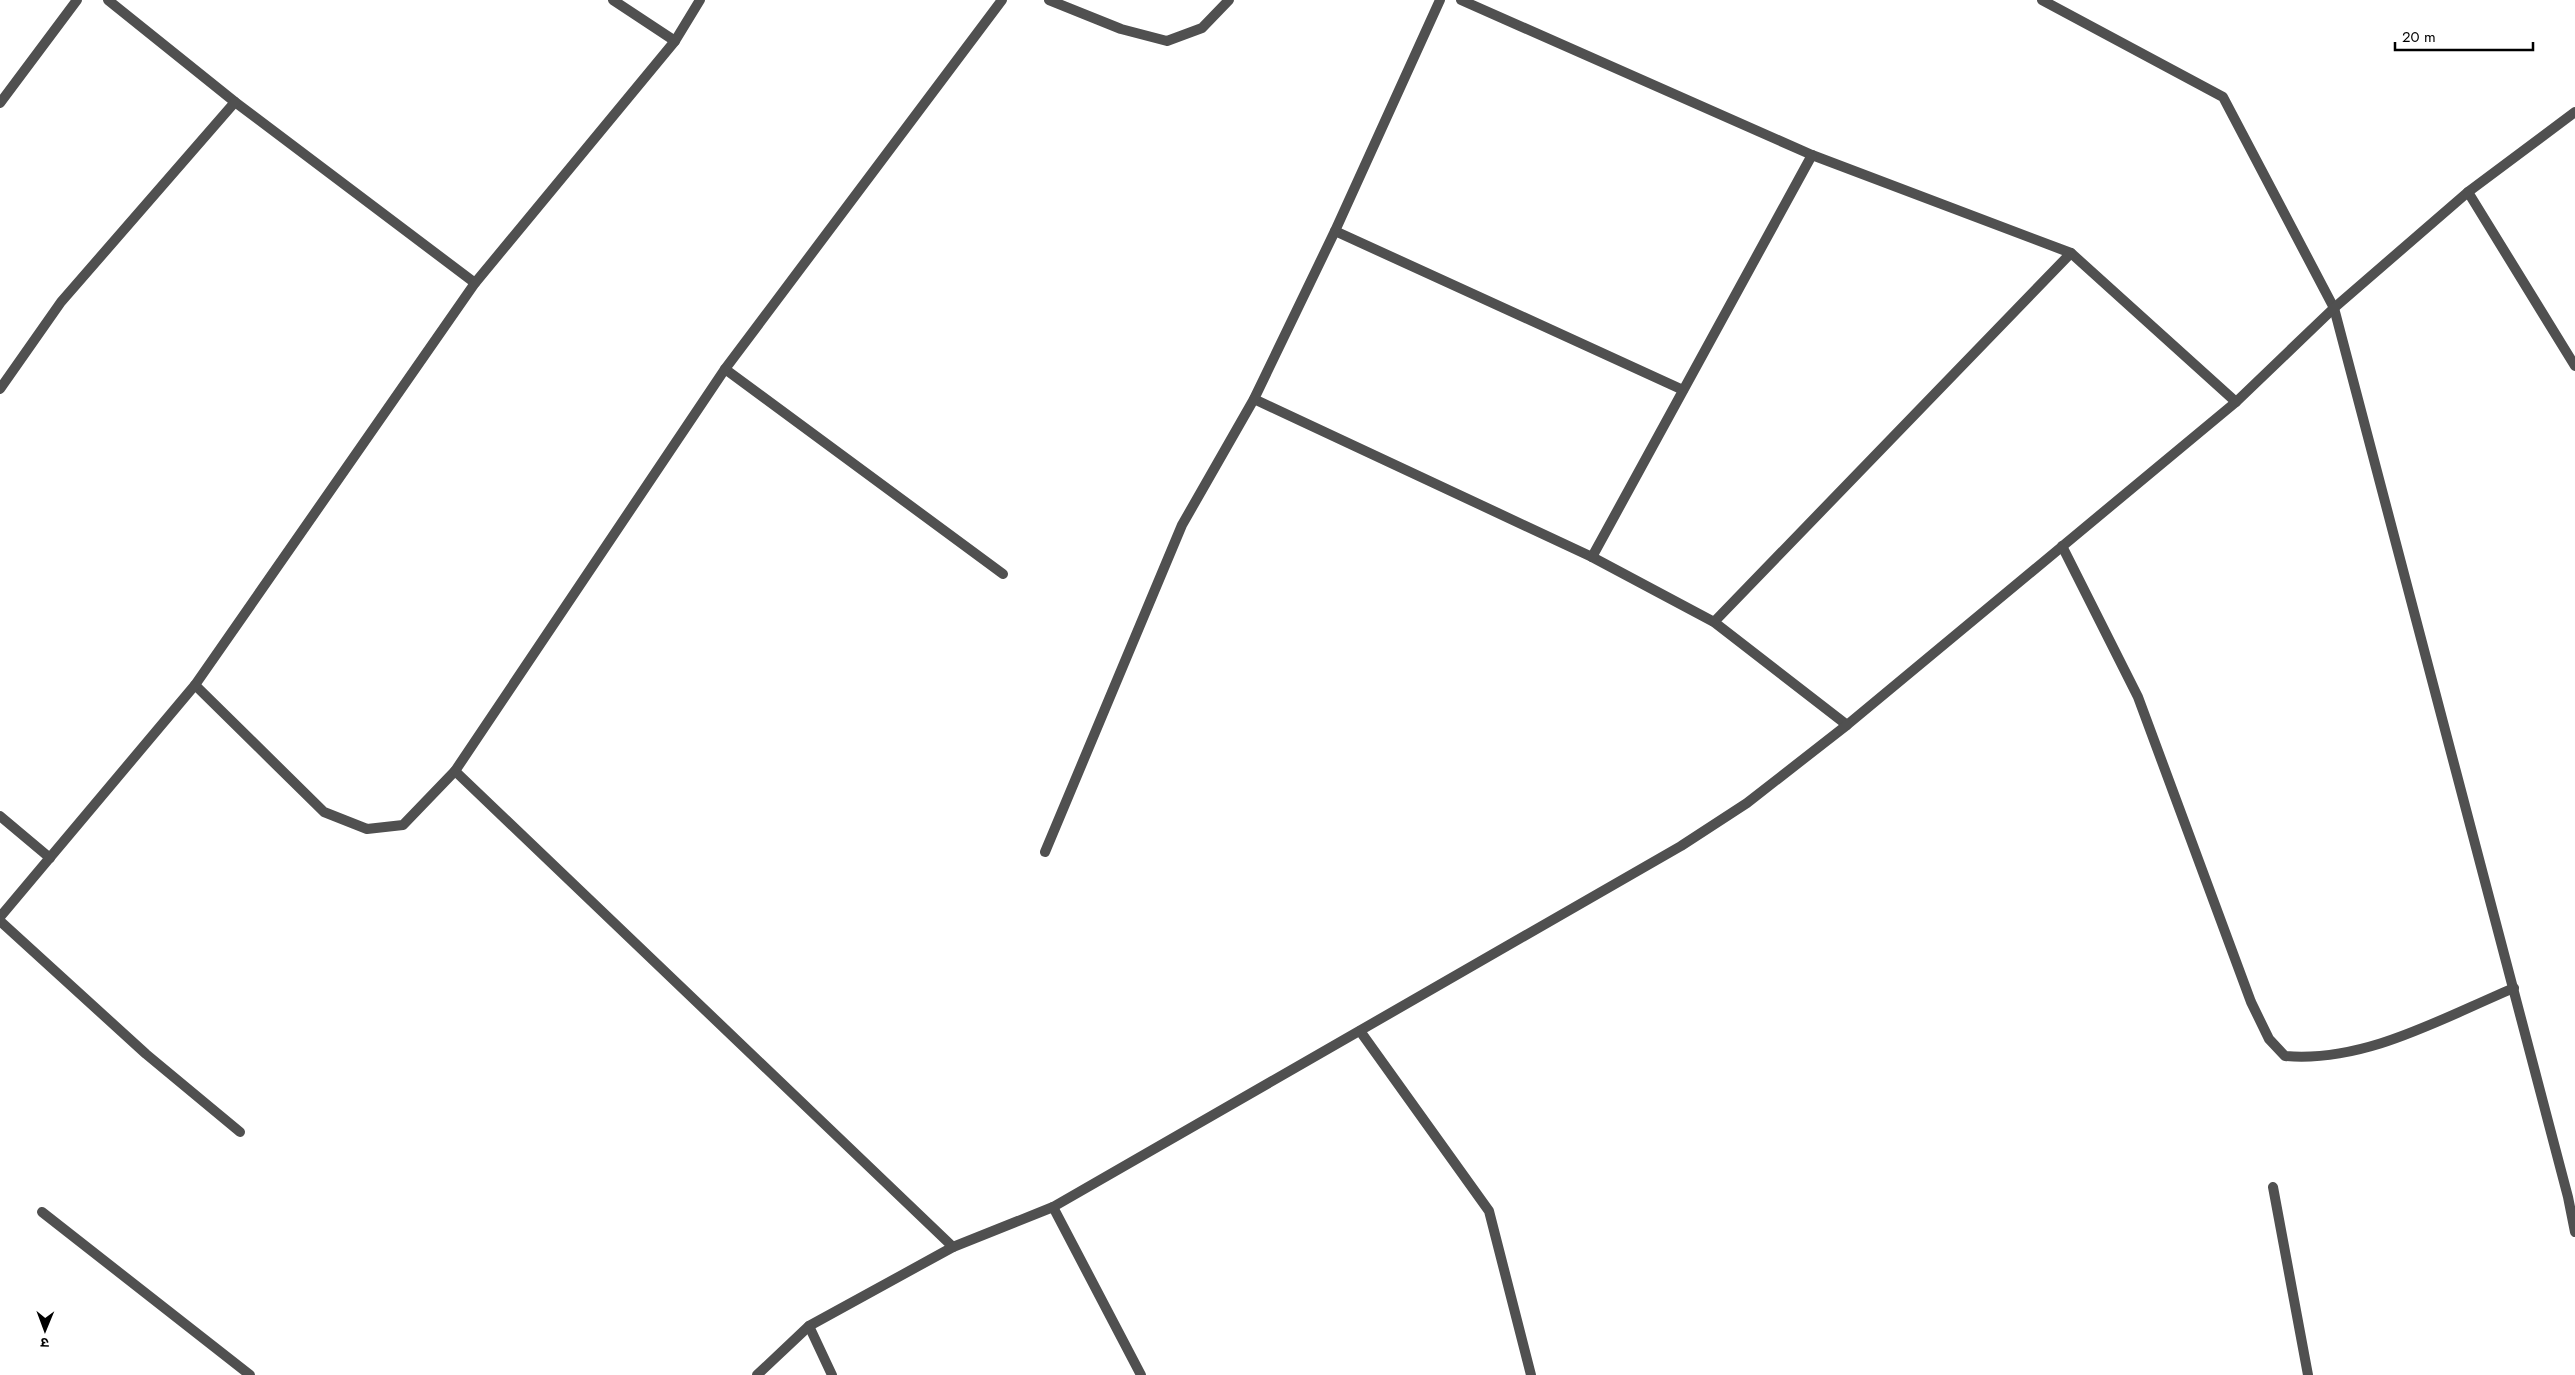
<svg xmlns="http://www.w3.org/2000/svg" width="2575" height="1375" font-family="Jost,'Noto Sans Devanagari',sans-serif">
<rect width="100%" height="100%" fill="#fff"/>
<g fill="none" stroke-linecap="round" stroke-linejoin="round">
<!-- minor -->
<g stroke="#505050" stroke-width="10">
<path d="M108 0 235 102 475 283"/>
<path d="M613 0 675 41"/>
<path d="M1049 0 1121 29 1167 41 1202 28 1229 0"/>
<path d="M1461 0 1812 155 2071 253 2236 402"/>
<path d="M2042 0 2223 97 2334 308 2568 1197 2575 1232"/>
<path d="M0 103 77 0"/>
<path d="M2468 192 2575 366"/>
<path d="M1335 231 1683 390"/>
<path d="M725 369 1003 574"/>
<path d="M0 389 61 302 235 102"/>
<path d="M1254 399 1592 557 1714 622 1847 725"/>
<path d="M2062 546 2138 697 2251 1002 2269 1039 2285 1056C2365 1063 2442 1018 2514 988"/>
<path d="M1592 557 1812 155"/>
<path d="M1714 622 2071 253"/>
<path d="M195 685 324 812 367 829 403 825 455 771 725 369 1002 0"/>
<path d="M455 771 953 1247"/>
<path d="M0 816 50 858"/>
<path d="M1045 852 1182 525 1254 399 1335 231 1440 0"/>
<path d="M0 917 195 685 475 283 675 41 700 0"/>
<path d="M0 921 146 1054 240 1132"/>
<path d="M1360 1031 1489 1211 1531 1375"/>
<path d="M2273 1187 2308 1375"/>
<path d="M1053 1207 1141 1375"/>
<path d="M42 1212 250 1375"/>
<path d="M809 1326 832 1375"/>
<path d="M757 1375 809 1326 953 1247 1053 1207 1681 846 1747 803 1847 725 2236 402 2334 308 2468 192 2575 112"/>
</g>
</g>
<!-- north arrow -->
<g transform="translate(45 1330) rotate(181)" stroke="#ffffff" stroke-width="4" paint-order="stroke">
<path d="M0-4L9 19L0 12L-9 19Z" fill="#000000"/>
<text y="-8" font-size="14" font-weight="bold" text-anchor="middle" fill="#000000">उ</text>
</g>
<!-- scale -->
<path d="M2395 42v8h138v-8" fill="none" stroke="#000000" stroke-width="2.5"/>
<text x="2402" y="42" font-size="15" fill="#000000" stroke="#ffffff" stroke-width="4" paint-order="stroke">20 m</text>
</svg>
